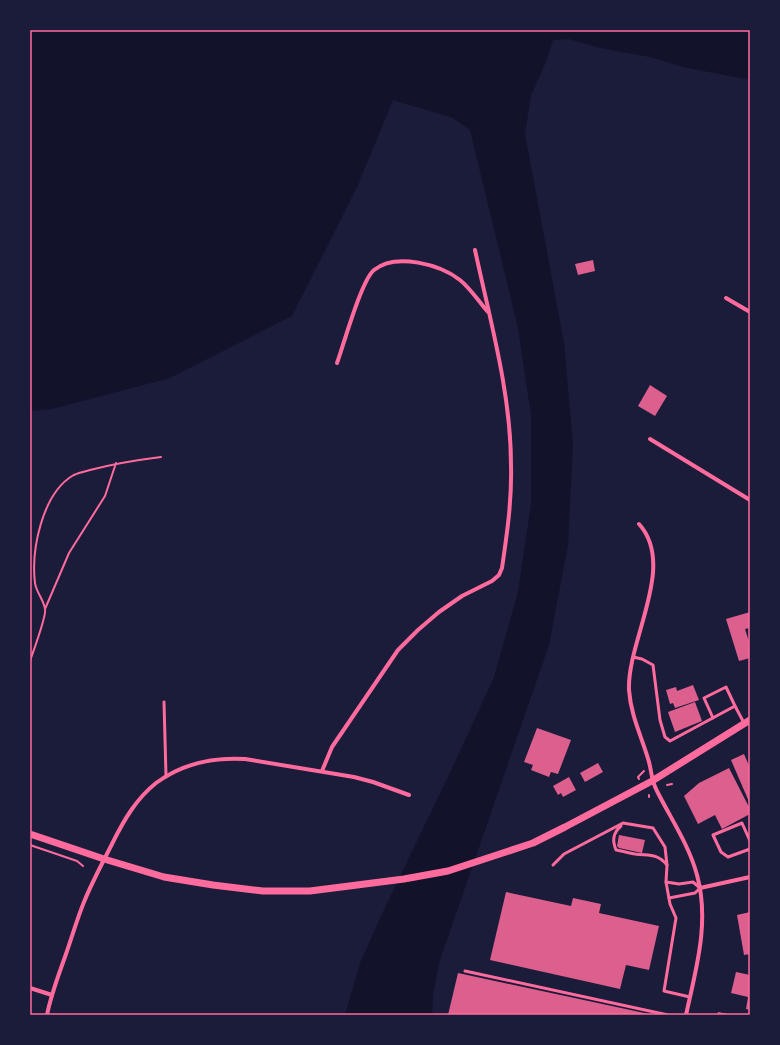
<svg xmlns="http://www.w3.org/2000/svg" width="780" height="1045" font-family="Commissioner,sans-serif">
<rect width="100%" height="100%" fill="#1b1b3a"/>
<!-- water -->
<path fill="#12122b" d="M30 30H750V80L683 67 650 57 600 48 569 39 553 40 546 62 531 95 525 134 564 343 573 444 568 545 549 645 439 963 433 995 432 1015H345L360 963 381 916 457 758 494 677 518 592 531 504V415L518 328 470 130 453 118 393 100 357 187 292 316 170 378 52 409 30 411Z"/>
<!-- building -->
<g fill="#dd5f8e">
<path d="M593 260 595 271 578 275 575 264Z"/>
<path d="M650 385 667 396 655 416 638 406Z"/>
<path d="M750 612V628L745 629 750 645V658L739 661 726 619Z"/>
<path d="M693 685 699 700 675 708 673 703 670 704 666 690 676 687 677 691Z"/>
<path d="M695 702 702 721 675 732 668 712Z"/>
<path d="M537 728 571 740 558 774 551 772 549 777 531 770 533 765 524 762Z"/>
<path d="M744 754 750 768V804L731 760Z"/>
<path d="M598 763 603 772 585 782 580 773Z"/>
<path d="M729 768 750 809V814L722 829 715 815 698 824 684 796 699 783Z"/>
<path d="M569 777 576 790 563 797 561 793 558 795 553 786Z"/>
<path d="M619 835 645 840 642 853 619 848 617 846Z"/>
<path d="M506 892 571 906 573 898 601 904 599 913 659 926 649 970 626 965 620 989 490 960Z"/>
<path d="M750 912V954L744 955 737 915Z"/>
<path d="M736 972 750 975V1010L746 1009 748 997 731 993Z"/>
<path d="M458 973 649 1014V1015H448Z"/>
<path d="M718 1012 728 1014V1015H717Z"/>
</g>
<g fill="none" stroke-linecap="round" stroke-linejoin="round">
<!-- path -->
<g stroke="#ff6b9d" stroke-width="2">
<path d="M45 609 69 553 105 496 116 463"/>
<path d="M30 661C33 652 47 615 45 609 44 600 36 592 35 583 31 550 42 495 72 476 77 473 84 472 90 470 113 464 137 460 161 457"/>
<path d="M639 779 638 777 644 771"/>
<path d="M667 785 672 784"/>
<path d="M649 797V795"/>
<path d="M30 845 77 861 83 866"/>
</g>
<!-- service -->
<g stroke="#ff6b9d" stroke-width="3">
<path d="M633 657 642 659 653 665 660 720 665 737 670 741 735 706 744 723"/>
<path d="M164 702 166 776"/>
<path d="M713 718 704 698 726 687 735 706"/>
<path d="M621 826C613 833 612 840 616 850 622 851 629 853 635 854 649 856 657 853 667 865"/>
<path d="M750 841 742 823 713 835 721 852 728 857 750 849"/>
<path d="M553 865 564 854 623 823 653 828 665 847 667 865 666 882 670 904 676 918 664 991 690 997"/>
<path d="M666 882 679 884 693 882 700 888 695 893 669 898"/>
<path d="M465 971 668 1015"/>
</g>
<!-- minor -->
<g stroke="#ff6b9d" stroke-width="4">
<path d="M726 298 750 312"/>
<path d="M337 363C344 344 361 281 374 270 396 252 441 265 460 280 471 289 479 302 488 312"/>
<path d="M650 439 750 500"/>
<path d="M639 524C677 566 627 640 629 690 631 717 642 737 649 762 652 773 651 780 657 791 671 819 689 845 697 875 710 922 696 969 686 1015"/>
<path d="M322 771 332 747 398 650 418 630 439 612 462 596 492 581 499 575 502 568C507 534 512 500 511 465 511 393 490 320 475 250"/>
<path d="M700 888 750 877"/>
<path d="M30 988 52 995"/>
<path d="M47 1015C51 994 59 974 66 954 72 937 77 919 84 902 92 882 103 862 113 842 124 820 136 799 156 783 182 764 212 757 245 759L354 777 373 782 409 795"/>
</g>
<!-- tertiary -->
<path stroke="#ff6b9d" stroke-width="7" d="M30 834 104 859 164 877 213 885 263 891H310L404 879 448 871 533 843 565 827 652 781 750 720"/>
</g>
<!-- border -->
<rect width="780" height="1045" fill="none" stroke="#1b1b3a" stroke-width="62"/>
<rect x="31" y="31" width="718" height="983" fill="none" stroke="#ff6b9d" stroke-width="1.5"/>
</svg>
